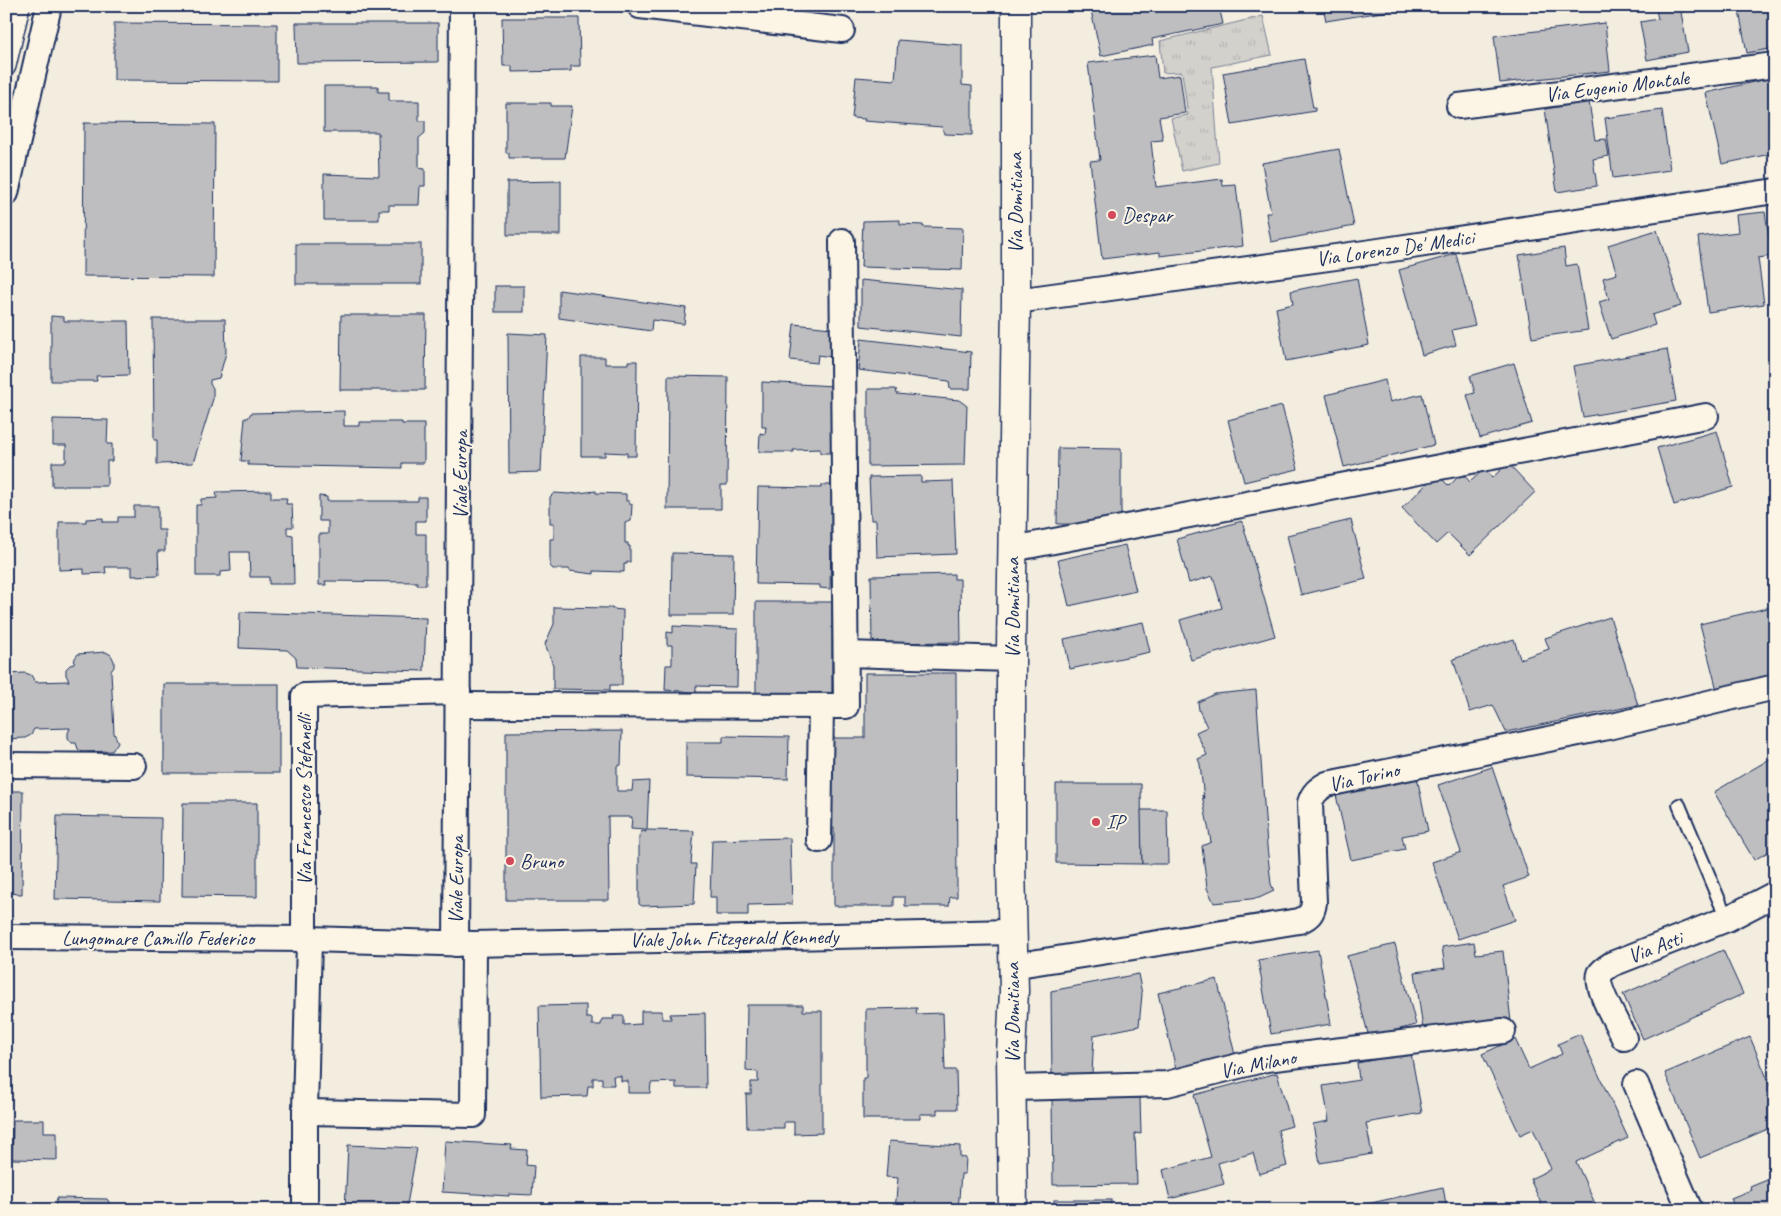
<svg xmlns="http://www.w3.org/2000/svg" width="1781" height="1216" font-family="Caveat,sans-serif">
<defs>
<pattern id="park-tufts" width="24" height="20" patternUnits="userSpaceOnUse" patternTransform="scale(1.25)"><rect width="24" height="20" fill="#d3d1cc"/><path d="M3 7l-1-3M5 7V3M7 7l1-3M15 17l-1-3M17 17v-4M19 17l1-3" fill="none" stroke="#b5b4b2"/></pattern>
</defs>
<rect width="100%" height="100%" fill="#f3ede0"/>
<filter id="ink" filterUnits="userSpaceOnUse"><feTurbulence type="fractalNoise" baseFrequency=".02" numOctaves="2"/><feDisplacementMap in="SourceGraphic" scale="10" xChannelSelector="R" yChannelSelector="G"/><feConvolveMatrix kernelMatrix="1 2 1 2 8 2 1 2 1" color-interpolation-filters="sRGB"/></filter>
<g filter="url(#ink)">
<!-- park -->
<path fill="url(#park-tufts)" stroke="#778095" d="M1263 16 1272 55 1212 67 1219 163 1182 171 1171 118 1188 115 1182 72 1163 73 1160 41Z"/>
<!-- building -->
<g fill="#bebec0" stroke="#1b2f5e">
<path d="M1090 6H1219L1223 24 1152 39 1153 45 1101 56Z"/>
<path d="M1323 6H1401V9L1326 21Z"/>
<path d="M1655 6H1714L1681 12 1688 52 1647 60 1640 22 1658 19Z"/>
<path d="M1738 6H1775V48L1747 53Z"/>
<path d="M502 18H579L580 66H571V71L512 72V66H503Z"/>
<path d="M114 23 277 24V81L114 80Z"/>
<path d="M296 23H438V62L297 63Z"/>
<path d="M1605 23 1610 71 1500 83 1494 36Z"/>
<path d="M898 40 962 45V85L972 86V135L944 134 942 127 864 121 865 119 852 118 856 77 895 80Z"/>
<path d="M1155 55 1158 78 1180 75 1185 113 1159 117 1163 140 1151 141 1156 187 1222 179 1223 186 1236 185 1243 246 1160 256V252L1102 259 1090 161 1100 160 1088 63Z"/>
<path d="M1304 59 1313 108H1315V111L1232 125 1223 73Z"/>
<path d="M1775 77V122L1768 123 1775 153 1722 164 1706 93Z"/>
<path d="M324 86H378V92H389V101H419V121H425V133L419 138V168L425 169V186H420L419 205H389V210H379V220H324V174L379 176 378 132H324Z"/>
<path d="M1589 102 1595 140 1606 139 1609 156 1593 159 1597 186 1557 192 1545 109Z"/>
<path d="M506 103H551V106H572L565 158H509V153H506Z"/>
<path d="M1662 110 1670 170 1613 178 1605 118Z"/>
<path d="M84 123 215 124 214 277 83 276Z"/>
<path d="M1339 149 1354 226 1271 242 1266 213H1271L1262 163Z"/>
<path d="M561 181V235H507V182Z"/>
<path d="M1765 212 1772 256 1758 258 1764 304 1708 312 1698 237 1738 232 1736 215Z"/>
<path d="M900 220V224L923 225V227L963 228 962 270 861 267 863 221Z"/>
<path d="M1657 230 1681 306 1652 315 1655 325 1611 339 1599 302 1609 299 1603 278 1617 274 1608 245Z"/>
<rect x="296" y="244" width="125" height="40"/>
<path d="M1564 248 1566 266 1577 264 1588 330 1532 338 1519 255Z"/>
<path d="M1456 254 1475 325 1452 330 1456 345 1422 355 1399 270Z"/>
<path d="M1357 278 1369 345 1286 361 1276 308 1293 304 1291 291Z"/>
<path d="M861 280 962 290 961 337 861 326Z"/>
<rect x="495" y="286" width="29" height="26"/>
<path d="M559 290 686 308 684 324 652 320 651 331 559 318Z"/>
<path d="M341 315H426L425 390H340Z"/>
<path d="M51 316 64 317V321H128L129 375 96 376 97 381H51Z"/>
<path d="M153 319H225L226 353 219 378 210 380V384L213 388V399L193 463 157 464V440H154Z"/>
<path d="M794 324 831 328 832 357 818 355 817 363 790 360Z"/>
<path d="M508 333 547 335 541 472 509 473Z"/>
<path d="M861 339 971 352 970 389H950L949 381 858 370Z"/>
<path d="M1667 349 1676 401 1583 417 1573 366Z"/>
<path d="M581 357H605V364H628V361H637L636 456H627V453L605 452V456H581Z"/>
<path d="M1514 363 1532 423 1480 438 1467 395 1475 393 1470 376Z"/>
<path d="M668 376 728 377 727 485H721V509H667Z"/>
<path d="M1385 380 1390 402 1422 394 1434 445 1344 467 1326 395Z"/>
<path d="M762 382 834 386 833 453H820V449L793 450 794 452H759L760 433 765 434 766 427H762Z"/>
<path d="M868 389H896L897 394 959 400 967 406 965 465 868 466Z"/>
<path d="M1282 406 1298 469 1244 482 1228 420Z"/>
<path d="M344 411V426H359V422H402V424H424V463H402V468L248 465V461H241L245 418H248L251 413Z"/>
<path d="M53 419 108 420 107 444H112V461H107V486H52V462H66V445H53Z"/>
<path d="M1717 431 1733 487 1674 505 1657 448Z"/>
<path d="M1058 448 1121 449V525L1057 524Z"/>
<path d="M1508 463 1535 492 1470 555 1448 533 1436 544 1402 508 1437 474 1449 486 1462 473 1470 482 1484 469 1492 478Z"/>
<path d="M921 476V482L953 481 956 554 877 557 876 520H871L869 477Z"/>
<path d="M821 485H832L830 589 820 588V585L756 584 758 487 821 488Z"/>
<path d="M271 491V498H287L286 504H292L293 527H287V534L293 535 294 584H269V577H250L249 552H230L231 571 220 572V576H196V505H201V499L217 498 216 492Z"/>
<path d="M596 491V493L626 494V501H629V504H632L631 521 625 523V543H628V546H630V562H627V564H624V572L594 571V574L570 571 569 569H553L550 566V539H554V523H550V497L554 493 569 494Z"/>
<path d="M319 496 327 497V501H418V497H426V521H416V534H426V585H417V582L325 581 326 585H319V534H328V521H319Z"/>
<path d="M134 506H158V530H165V551H158L159 575 132 576V567H105L106 573 84 574V569L59 570V522H86V519L103 518V522H118V517H134Z"/>
<path d="M1351 520 1366 579 1301 595 1287 535Z"/>
<path d="M1242 521 1275 636 1191 660 1180 620 1222 608 1213 576 1189 583 1177 539Z"/>
<path d="M1125 545 1136 591 1069 606 1058 560Z"/>
<path d="M672 553 734 554 733 615H671Z"/>
<path d="M954 574V579H960L961 642 872 643 871 576Z"/>
<rect x="756" y="602" width="76" height="92"/>
<path d="M1775 606V680L1718 694 1700 624Z"/>
<path d="M554 607 612 608V609L623 610 622 685H610V690L553 689V665L545 644 554 624Z"/>
<path d="M240 612 426 618 424 671 297 667 296 658 287 650 239 648Z"/>
<path d="M1610 617 1638 705 1506 732 1493 705 1470 712 1453 659 1514 639 1520 659 1549 649 1545 638Z"/>
<path d="M1143 622 1150 652 1070 669 1064 639Z"/>
<path d="M673 626 738 629 737 687 696 686V692L665 690 666 665H672V645H667V632L673 633Z"/>
<path d="M106 652 111 655 114 661V667L111 671 114 733 118 742 112 751 82 752 78 749 76 743H72L68 738V733L70 728 34 729 31 735 25 738 6 739V674L25 673 31 675 35 682 69 681 66 675V669L70 665 74 664 75 658 78 654Z"/>
<path d="M865 673H956L957 897H950L949 906H905V897H894V906H834V828L828 829V738H865Z"/>
<rect x="164" y="684" width="115" height="89"/>
<path d="M1256 690 1267 846 1271 884 1274 891 1259 898 1214 903 1207 888 1202 846 1211 842 1202 795 1204 799 1200 764 1198 759 1207 755 1196 732 1207 727 1199 710 1198 702 1215 694Z"/>
<path d="M622 731 621 765 617 766V791H632L633 782 649 781 647 830 694 831 691 864H696L694 904 642 906 639 904V836L642 831 646 832V830L631 829 632 817H608L609 900H506V732Z"/>
<path d="M723 736 789 737 788 779 686 777V742H723Z"/>
<path d="M1775 756V825L1772 826 1775 831V848L1754 860 1714 792Z"/>
<path d="M1492 767 1529 877 1503 886 1515 920 1458 939 1432 862 1461 852 1438 785Z"/>
<path d="M1417 777 1428 831 1402 836 1405 849 1351 860 1336 795Z"/>
<path d="M1056 784H1141L1142 864 1056 863Z"/>
<path d="M6 791H23L22 894 6 893Z"/>
<path d="M183 803H257V897L182 896Z"/>
<path d="M1141 810H1167L1168 864H1142Z"/>
<path d="M57 816 161 818 160 901 55 899Z"/>
<path d="M790 838 792 904 748 905V915H716V897H710L712 840Z"/>
<path d="M1474 942 1476 954 1503 951 1511 1022 1423 1029 1415 972 1445 968 1442 947Z"/>
<path d="M1395 944 1416 1025 1369 1037 1347 956Z"/>
<path d="M1318 950 1331 1024 1271 1034 1258 960Z"/>
<path d="M1723 950 1743 994 1643 1039 1623 994Z"/>
<path d="M1138 974 1142 994 1139 1026 1094 1035 1092 1073 1052 1078 1051 991Z"/>
<path d="M1217 979 1235 1055 1176 1069 1158 993Z"/>
<path d="M586 1005V1018H592V1025H601L602 1019H614L613 1016H624V1025L641 1024V1011H662V1019H671L670 1014 705 1013 706 1088H676V1082L651 1083 650 1093H628V1081H621V1076H613L614 1085H602V1078H593V1086H588L587 1096 541 1097 539 1006Z"/>
<path d="M747 1005H803V1011H822V1133L794 1134V1122H784V1128H747L746 1094H751V1082H758V1072L746 1071Z"/>
<path d="M917 1008 916 1014 943 1013 945 1070H956L957 1109H937V1114H920V1119H863V1078H866V1009Z"/>
<path d="M1580 1034 1628 1138 1576 1162 1598 1210H1544L1530 1179 1551 1169 1533 1129 1520 1135 1482 1054 1515 1039 1529 1069 1562 1054 1558 1044Z"/>
<path d="M1750 1037 1775 1097V1126L1700 1158 1665 1073Z"/>
<path d="M1411 1053 1422 1113 1366 1123 1372 1154 1320 1163 1313 1124 1329 1121 1323 1086 1359 1080 1357 1063Z"/>
<path d="M1277 1073 1292 1126 1278 1130 1287 1166 1259 1174 1253 1153 1218 1163 1224 1184 1170 1199 1163 1170 1211 1157 1194 1095Z"/>
<path d="M1140 1098 1141 1134 1135 1133 1137 1184 1053 1185 1052 1099Z"/>
<path d="M13 1120H44V1132H57V1160L12 1159Z"/>
<path d="M445 1141 512 1145 511 1149 527 1150 526 1165 534 1166 532 1195 509 1194V1196L442 1192Z"/>
<path d="M889 1141 960 1146V1157L966 1158 965 1174H961L958 1210H895L898 1178 886 1177Z"/>
<path d="M348 1145 417 1148 406 1210H345Z"/>
<path d="M1772 1178 1775 1184V1210H1735L1731 1198 1751 1190 1750 1187Z"/>
<path d="M1443 1187 1447 1210H1340Z"/>
<path d="M57 1198 107 1199 109 1202V1210H54Z"/>
<rect x="1054" y="1200" width="57" height="10"/>
</g>
<g fill="none" stroke-linecap="round" stroke-linejoin="round">
<!-- service casing -->
<g stroke="#1b2f5e" stroke-width="16">
<path id="service" d="M1679 805 1727 919"/>
</g>
<!-- pedestrian casing -->
<g stroke="#1b2f5e" stroke-width="22">
<path id="pedestrian" d="M6 66 20 6"/>
</g>
<!-- minor casing -->
<g stroke="#1b2f5e" stroke-width="28">
<g id="minor">
<path d="M640 6 842 30"/>
<path d="M1459 106 1775 65"/>
<path d="M6 193 49 6"/>
<path d="M1016 301 1372 252 1775 191"/>
<path d="M1012 549 1706 416"/>
<path d="M846 654 1011 659"/>
<path d="M458 705 846 706 842 241"/>
<path d="M6 765 134 766"/>
<path d="M819 840 821 706"/>
<path d="M6 937 309 939 474 944 1013 932"/>
<path d="M304 939V696L458 692"/>
<path d="M456 944 462 6"/>
<path d="M1012 966 1299 921C1309 917 1313 913 1314 902L1310 803C1313 793 1318 789 1327 784L1608 727 1775 687"/>
<path d="M1624 1038C1618 1025 1595 987 1600 974 1603 969 1608 967 1612 964L1727 919 1775 894"/>
<path d="M1636 1084 1690 1210"/>
<path d="M1013 1088 1167 1084 1266 1059 1503 1031"/>
<path d="M305 1112 473 1115 474 944"/>
<path d="M305 1210V1112L309 939"/>
</g>
</g>
<!-- primary casing -->
<g stroke="#1b2f5e" stroke-width="31">
<path id="primary" d="M1013 1210 1011 1054 1014 991 1011 864V647L1016 301V6"/>
</g>
<!-- service -->
<use href="#service" stroke="#fcf5e5" stroke-width="12"/>
<!-- pedestrian -->
<use href="#pedestrian" stroke="#fcf5e5" stroke-width="19"/>
<!-- minor -->
<use href="#minor" stroke="#fcf5e5" stroke-width="24"/>
<!-- primary -->
<use href="#primary" stroke="#fcf5e5" stroke-width="28"/>
</g>
</g>
<!-- markers -->
<g fill="#d1495b" stroke="#fcf5e5" stroke-width="2">
<circle cx="1112" cy="215" r="5"/>
<circle cx="1096" cy="822" r="5"/>
<circle cx="510" cy="861" r="5"/>
</g>
<g text-anchor="middle" dominant-baseline="central" stroke-width="4" stroke-linejoin="round" paint-order="stroke">
<!-- street labels -->
<g font-size="21" fill="#1b2f5e" stroke="#fcf5e5">
<text transform="translate(1617 86) rotate(-7)">Via Eugenio Montale</text>
<text transform="translate(1015 203) rotate(-90)">Via Domitiana</text>
<text transform="translate(1395 248) rotate(-8)">Via Lorenzo De' Medici</text>
<text transform="translate(460 475) rotate(-90)">Viale Europa</text>
<text transform="translate(1012 608) rotate(-90)">Via Domitiana</text>
<text transform="translate(1364 777) rotate(-13)">Via Torino</text>
<text transform="translate(304 800) rotate(-90)">Via Francesco Stefanelli</text>
<text transform="translate(456 880) rotate(-89)">Viale Europa</text>
<text x="158" y="938">Lungomare Camillo Federico</text>
<text transform="translate(734 938) rotate(-1)">Viale John Fitzgerald Kennedy</text>
<text transform="translate(1655 947) rotate(-21)">Via Asti</text>
<text transform="translate(1012 1013) rotate(-90)">Via Domitiana</text>
<text transform="translate(1258 1064) rotate(-11)">Via Milano</text>
</g>
<!-- poi labels -->
<g font-size="21" fill="#1b2f5e" stroke="#fcf5e5" text-anchor="start">
<text x="1122" y="215">Despar</text>
<text x="1106" y="822">IP</text>
<text x="520" y="861">Bruno</text>
</g>
</g>
<!-- margin -->
<rect width="1781" height="1216" fill="none" stroke="#fcf5e5" stroke-width="25"/>
<rect x="12" y="12" width="1756" height="1191" fill="none" stroke="#1b2f5e" stroke-width="2" filter="url(#ink)"/>
</svg>
